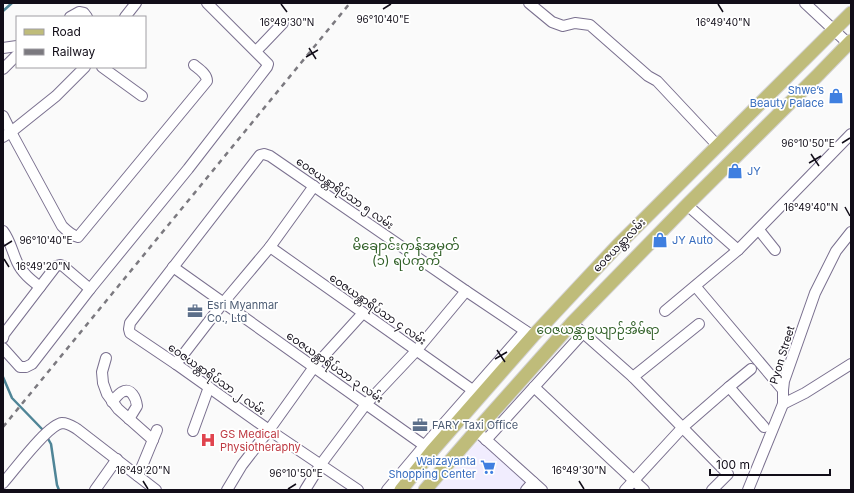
<svg xmlns="http://www.w3.org/2000/svg" width="854" height="493" font-family="Inter,'Noto Sans Myanmar',sans-serif">
<rect width="100%" height="100%" fill="#fafafa"/>
<!-- built -->
<path fill="#f1edfe" d="M486 432 539 481 531 490H435Z"/>
<g fill="none" stroke-linecap="round" stroke-linejoin="round">
<!-- stream -->
<g stroke="#4f8597" stroke-width="2.5">
<path d="M3 11 12 3"/>
<path d="M3 377 12 398 42 429 44 432"/>
<path d="M47 437 51 444 57 485 59 490"/>
</g>
<!-- minor casing -->
<g stroke="#7a708f" stroke-width="12">
<g id="minor">
<path d="M529 3 552 22 563 26 575 23 590 25 648 76 657 81 718 146"/>
<path d="M805 3 851 46"/>
<path d="M70 17 79 12 84 13 87 17"/>
<path d="M125 17 136 3"/>
<path d="M3 48 17 46"/>
<path d="M256 51 262 45 283 23"/>
<path d="M102 67 142 96"/>
<path d="M3 69 17 55"/>
<path d="M3 116 11 132 62 226C67 231 71 235 78 237L207 81C207 74 199 69 194 65"/>
<path d="M3 137 11 132 56 96 85 67"/>
<path d="M687 205 738 250"/>
<path d="M759 230 775 250"/>
<path d="M3 231C10 240 12 251 17 262 22 273 31 280 40 287"/>
<path d="M270 247 481 396"/>
<path d="M173 267 432 451"/>
<path d="M696 287 783 390"/>
<path d="M665 311 738 250 851 134"/>
<path d="M572 323 633 377 728 474 712 490"/>
<path d="M3 338 4 334 56 266 60 265 63 266 90 289"/>
<path d="M3 348 20 367H26L32 364 90 289 188 169 267 67 268 64 207 3"/>
<path d="M106 358 102 372 103 383 107 394 118 409 153 440"/>
<path d="M176 364 223 303 270 247 314 186"/>
<path d="M751 369 729 387 764 427"/>
<path d="M633 377 699 324"/>
<path d="M534 387 644 490"/>
<path d="M112 402C115 399 118 394 122 392 131 387 136 398 137 406L129 419"/>
<path d="M783 404 805 393 851 364"/>
<path d="M193 431 209 387"/>
<path d="M482 436 542 490"/>
<path d="M486 440 583 333"/>
<path d="M138 476 157 430"/>
<path d="M3 483C14 471 47 425 62 423 68 423 72 426 77 429L156 490"/>
<path d="M95 490 117 459"/>
<path d="M227 490 242 465 269 430 314 367 363 313"/>
<path d="M305 490 321 464 366 404 416 351 466 291"/>
<path d="M358 490 269 430 176 364 130 333 129 329 130 323 260 155 264 154 270 156 466 291 533 336"/>
<path d="M387 490 424 446 525 331"/>
<path d="M526 490 533 482"/>
<path d="M625 490 683 427 729 387"/>
<path d="M748 490 783 404V390L784 381 815 293 836 251 851 232"/>
</g>
</g>
<!-- major casing -->
<g stroke="#d4d3d5" stroke-width="15">
<g id="major">
<path d="M401 490 432 451 533 336 619 244 851 13"/>
<path d="M425 490 476 431 572 323 687 205 818 75 851 41"/>
</g>
</g>
<!-- minor -->
<use href="#minor" stroke="#fff" stroke-width="10"/>
<!-- major -->
<use href="#major" stroke="#bfbc7a" stroke-width="13"/>
<!-- rail -->
<path stroke="#7b797f" stroke-width="2.5" stroke-dasharray="5 5" stroke-linecap="butt" d="M3 427 350 3"/>
</g>
<!-- ticks -->
<path fill="none" stroke="#110d18" stroke-width="1.5" d="M281 4 287 12M718 4 723 12M383 9 391 4M309 48 316 59M306 57 318 50M842 143 850 138M811 154 819 166M809 163 821 156M845 207 850 216M4 246 12 241M4 259 9 267M497 350 505 362M495 359 507 352M143 481 148 489M579 481 584 489M288 489 296 484"/>
<!-- icons -->
<defs>
<g id="shop-bare" transform="scale(1.2)"><path d="M-5-2.5h2.3a2.7 3.5 0 0 1 5.4 0H5L5.5 6h-11ZM-1.5-2.5h3a1.5 2.3 0 0 0-3 0Z" fill="#3f7fe0" stroke="#fff" stroke-width="2.5" paint-order="stroke"/></g>
<g id="office-bare" transform="scale(1.2)"><path d="M-6-3h4V-5.5h4V-3h4V5H-6ZM-1-4.5V-3h2v-1.5ZM-6 0V1H6V0Z" fill="#5c6f8a" stroke="#fff" stroke-width="2.5" paint-order="stroke"/></g>
<g id="hospital-bare" transform="scale(1.2)"><path d="M-5-5h3v3.5h4V-5h3V5h-3V1.5h-4V5h-3Z" fill="#e0444e" stroke="#fff" stroke-width="2.5" paint-order="stroke"/></g>
<g id="supermarket-bare" transform="scale(1.2)"><path d="M-6-5.5h2.5l.6 2H6L4.5 2H-2.5L-4.4-4H-6ZM-1.5 3.2a1.3 1.3 0 1 0 .1 0ZM3 3.2a1.3 1.3 0 1 0 .1 0Z" fill="#3f7fe0" stroke="#fff" stroke-width="2.5" paint-order="stroke"/></g>
</defs>
<g fill-rule="evenodd">
<use href="#shop-bare" x="836" y="96"/>
<use href="#shop-bare" x="735" y="171"/>
<use href="#shop-bare" x="660" y="240"/>
<use href="#office-bare" x="195" y="311"/>
<use href="#office-bare" x="420" y="425"/>
<use href="#hospital-bare" x="208" y="440"/>
<use href="#supermarket-bare" x="488" y="467"/>
</g>
<g text-anchor="middle" dominant-baseline="central" stroke-width="3.5" stroke-linejoin="round" paint-order="stroke">
<!-- shop labels -->
<g font-size="11" fill="#366cbe" stroke="#fff" text-anchor="end">
<text x="824" y="90">Shwe’s<tspan x="824" dy="13">Beauty Palace</tspan></text>
<text x="747" y="171" text-anchor="start">JY</text>
<text x="672" y="240" text-anchor="start">JY Auto</text>
<text x="476" y="461">Waizayanta<tspan x="476" dy="13">Shopping Center</tspan></text>
</g>
<!-- street labels -->
<g font-size="11" fill="#110d18" stroke="#fff">
<text transform="translate(345 193) rotate(35)">ဝေဇယန္တာရိပ်သာ ၅ လမ်း</text>
<text transform="translate(619 245) rotate(-46)">ဝေဇယန္တာလမ်း</text>
<text transform="translate(378 309) rotate(35)">ဝေဇယန္တာရိပ်သာ ၄ လမ်း</text>
<text transform="translate(782 355) rotate(-73)">Pyon Street</text>
<text transform="translate(335 367) rotate(35)">ဝေဇယန္တာရိပ်သာ ၃ လမ်း</text>
<text transform="translate(217 379) rotate(35)">ဝေဇယန္တာရိပ်သာ ၂ လမ်း</text>
</g>
<!-- service labels -->
<g font-size="11" fill="#4e5e75" stroke="#fff" text-anchor="start">
<text x="207" y="305">Esri Myanmar<tspan x="207" dy="13">Co., Ltd</tspan></text>
<text x="432" y="425">FARY Taxi Office</text>
</g>
<!-- health labels -->
<g font-size="11" fill="#be3a42" stroke="#fff" text-anchor="start">
<text x="220" y="434">GS Medical<tspan x="220" dy="13">Physiotheraphy</tspan></text>
</g>
<!-- neighbourhood labels -->
<g font-size="12" fill="#316028" stroke="#fff">
<text x="598" y="329">ဝေဇယန္တာဥယျာဉ်အိမ်ရာ</text>
</g>
<!-- quarter labels -->
<g font-size="13" fill="#316028" stroke="#fff">
<text x="406" y="245">မိချောင်းကန်အမှတ်<tspan x="406" dy="15">(၁) ရပ်ကွက်</tspan></text>
</g>
</g>
<g font-size="10" text-anchor="middle" fill="#110d18" stroke="#fff" stroke-width="3.5" stroke-linejoin="round" paint-order="stroke">
<text x="383" y="23">96°10'40"E</text>
<text x="287" y="26">16°49'30"N</text>
<text x="723" y="26">16°49'40"N</text>
<text x="808" y="147">96°10'50"E</text>
<text x="811" y="211">16°49'40"N</text>
<text x="46" y="244">96°10'40"E</text>
<text x="43" y="270">16°49'20"N</text>
<text x="143" y="474">16°49'20"N</text>
<text x="579" y="474">16°49'30"N</text>
<text x="296" y="477">96°10'50"E</text>
</g>
<!-- border -->
<rect width="854" height="493" fill="none" stroke="#110d18" stroke-width="8"/>
<!-- legend -->
<rect x="16" y="16" width="130" height="52" fill="#ffffff" stroke="#a09ea3"/>
<rect x="24" y="29" width="20" height="6" fill="#bfbc7a" stroke="#a09ea3"/>
<text x="52" y="36" font-size="12" fill="#110d18">Road</text>
<rect x="24" y="49" width="20" height="6" fill="#7b797f" stroke="#a09ea3"/>
<text x="52" y="56" font-size="12" fill="#110d18">Railway</text>
<!-- scale -->
<path d="M710 469v6h120v-6" fill="none" stroke="#110d18" stroke-width="2"/>
<text x="716" y="469" font-size="12" fill="#110d18" stroke="#ffffff" stroke-width="3" paint-order="stroke">100 m</text>
</svg>
